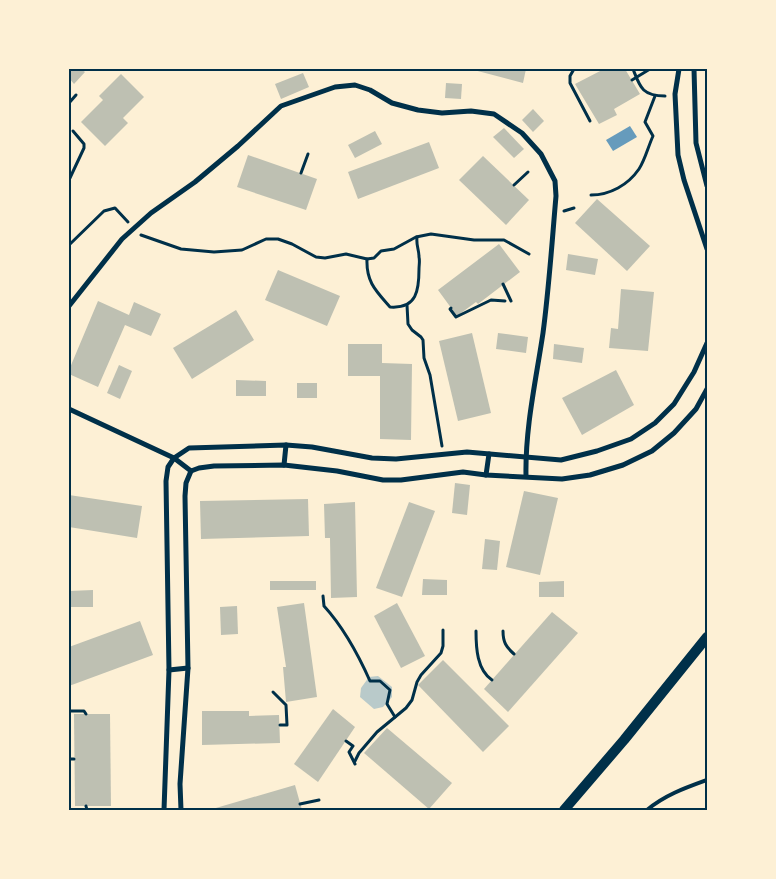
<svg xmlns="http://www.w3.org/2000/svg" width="776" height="879" font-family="Figtree,sans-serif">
<rect width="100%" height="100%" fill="#fdf0d5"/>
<!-- green -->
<path fill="#b9caca" d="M378 676 392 687V697L383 707 374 709 360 697 361 688 369 677Z"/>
<!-- water -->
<path fill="#669bbc" d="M630 126 637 137 613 151 606 140Z"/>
<!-- building -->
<g fill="#bec0b2">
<path d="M69 69H81L85 72 74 84 69 78Z"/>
<path d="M470 69H526L523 83Z"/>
<path d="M604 69H625L640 94 614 109 617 115 599 124 575 84Z"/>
<path d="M303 73 309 87 281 99 275 84Z"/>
<path d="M121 74 144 97 123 118 128 123 105 146 81 122 103 100 99 96Z"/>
<path d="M446 83 462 84 461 99 445 98Z"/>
<path d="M533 109 544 121 533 132 522 120Z"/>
<path d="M504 128 524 149 514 158 493 137Z"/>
<path d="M375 131 382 144 355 158 348 145Z"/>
<path d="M429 142 439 168 358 199 348 172Z"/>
<path d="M248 155 317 179 306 210 237 187Z"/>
<path d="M483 156 529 200 506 225 459 180Z"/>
<path d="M597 199 650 246 627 271 575 223Z"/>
<path d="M499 244 520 272 478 304 476 302 457 316 438 290Z"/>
<path d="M568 254 598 259 595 275 566 270Z"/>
<path d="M278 270 340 296 327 326 265 300Z"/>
<path d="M621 289 654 292 648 351 609 348 611 328 618 329Z"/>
<path d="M98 301 129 315 134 302 161 314 151 336 125 325 98 387 69 374V370Z"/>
<path d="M236 310 254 340 192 379 173 348Z"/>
<path d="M472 333 491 413 458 421 439 341Z"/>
<path d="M498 333 528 337 526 353 496 349Z"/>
<path d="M348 344H382V363L412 364 411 440 380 439V376H348Z"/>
<path d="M554 344 584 348 582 363 553 359Z"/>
<path d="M119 365 132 371 120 399 107 393Z"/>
<path d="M616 370 634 405 582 435 562 398Z"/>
<path d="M236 380 266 381V396H236Z"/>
<rect x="297" y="383" width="20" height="15"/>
<path d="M455 483 470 485 467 515 452 513Z"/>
<path d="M524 491 558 498 540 575 506 567Z"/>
<path d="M69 495 142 506 137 538 69 527Z"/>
<path d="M308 499 309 536 201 539 200 501Z"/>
<path d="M355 502 357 597 331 598 330 538H325L324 504Z"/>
<path d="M409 502 435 511 402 597 376 588Z"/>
<path d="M485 539 500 541 497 570 482 569Z"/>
<path d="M423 579 447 580V595H422Z"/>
<rect x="270" y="581" width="46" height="9"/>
<path d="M564 581V597H539V582Z"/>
<path d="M93 590V607H69V591Z"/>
<path d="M304 603 317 697 286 702 283 667H286L277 607Z"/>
<path d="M397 603 425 656 401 668 374 616Z"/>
<path d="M237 606 238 634 221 635 220 607Z"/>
<path d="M552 612 578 633 508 712 484 689Z"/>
<path d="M140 621 153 655 69 686V647Z"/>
<path d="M443 660 509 726 483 752 418 685Z"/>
<path d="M333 709 355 727 318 782 294 764Z"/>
<path d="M202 711H249V716L279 715 280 743 202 745Z"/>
<path d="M74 714H110L111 806H75Z"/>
<path d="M387 728 452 783 429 809 364 753Z"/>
<path d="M295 785 302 810H209Z"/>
</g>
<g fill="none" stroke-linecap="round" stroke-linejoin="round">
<!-- path -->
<g stroke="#003049" stroke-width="3">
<path d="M574 69 570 76V83L590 121"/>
<path d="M633 69C640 87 642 96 665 96"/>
<path d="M632 80 650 69"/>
<path d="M69 103 76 95"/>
<path d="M301 173 308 154"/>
<path d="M69 180 84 148V144L73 131"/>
<path d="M514 185 528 172"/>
<path d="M591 195C610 195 628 185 639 169 645 160 648 147 653 136L645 122 655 96"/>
<path d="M564 211 574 208"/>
<path d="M141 235 181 249 214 252 242 250 266 239H278L292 244 316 257 325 258 346 254 367 259 374 258 381 251 394 249 416 237 431 234 474 240H504L529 254"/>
<path d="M69 245 104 211 115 208 128 222"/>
<path d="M367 259C366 282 376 291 390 307 417 309 419 290 419 269 419 265 420 261 419 257 419 249 416 246 417 237"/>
<path d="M503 284 511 301"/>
<path d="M407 305 408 324 412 330 421 337 423 340 424 358 430 375 442 446"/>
<path d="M451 308 450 309 456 317 491 300 505 301"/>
<path d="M323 596 324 606C344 628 358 654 370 681H380L390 690 387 704 395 717"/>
<path d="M476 631C476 648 477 670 492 680"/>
<path d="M503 631C503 642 506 647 514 654"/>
<path d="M273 692 286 705 287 725H280"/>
<path d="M69 711H84L86 714"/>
<path d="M346 741 353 746 349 752 355 764"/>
<path d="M69 759H74"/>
<path d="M355 761 359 753 377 732 406 708 412 700 417 682 421 675 441 653 443 646V630"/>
<path d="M300 804 319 800"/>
<path d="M86 806 87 810"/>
</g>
<!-- service -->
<path stroke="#003049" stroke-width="4" d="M647 810C665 795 685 788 707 780"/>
<!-- minor -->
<g stroke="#003049" stroke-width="5">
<path d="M679 69 675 94 678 155 684 180 707 249"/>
<path d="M694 69 696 143 707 186"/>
<path d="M69 306 122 239 151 213 195 182 238 146 281 106 335 87 355 85 370 90 392 103 418 110 442 113 471 111 494 114 522 133 541 154 555 181 556 196C552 242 549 288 543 333 536 380 525 428 526 476"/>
<path d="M69 409 174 458 191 471"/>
<path d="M284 465 286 445"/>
<path d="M191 471 199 468 214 466 284 465 337 471 383 480H401L463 472 486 475 562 479 590 475 623 465 652 451 674 433 696 409 707 389"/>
<path d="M486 475 489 454"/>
<path d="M169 670 188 668"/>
<path d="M164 810 169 670 166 481 168 467 174 458 189 448 286 445 312 447 372 458 396 459 467 452 561 460 597 451 631 439 655 423 674 404 694 372 707 343"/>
<path d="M181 810 180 784 188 668 185 496 186 483 191 471"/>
</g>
<!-- secondary -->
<path stroke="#003049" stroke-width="10" d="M564 810 624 740 707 637"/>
</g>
<!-- border -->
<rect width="776" height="879" fill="none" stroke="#fdf0d5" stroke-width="140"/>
<rect x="70" y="70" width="636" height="739" fill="none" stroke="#003049" stroke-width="2"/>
</svg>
